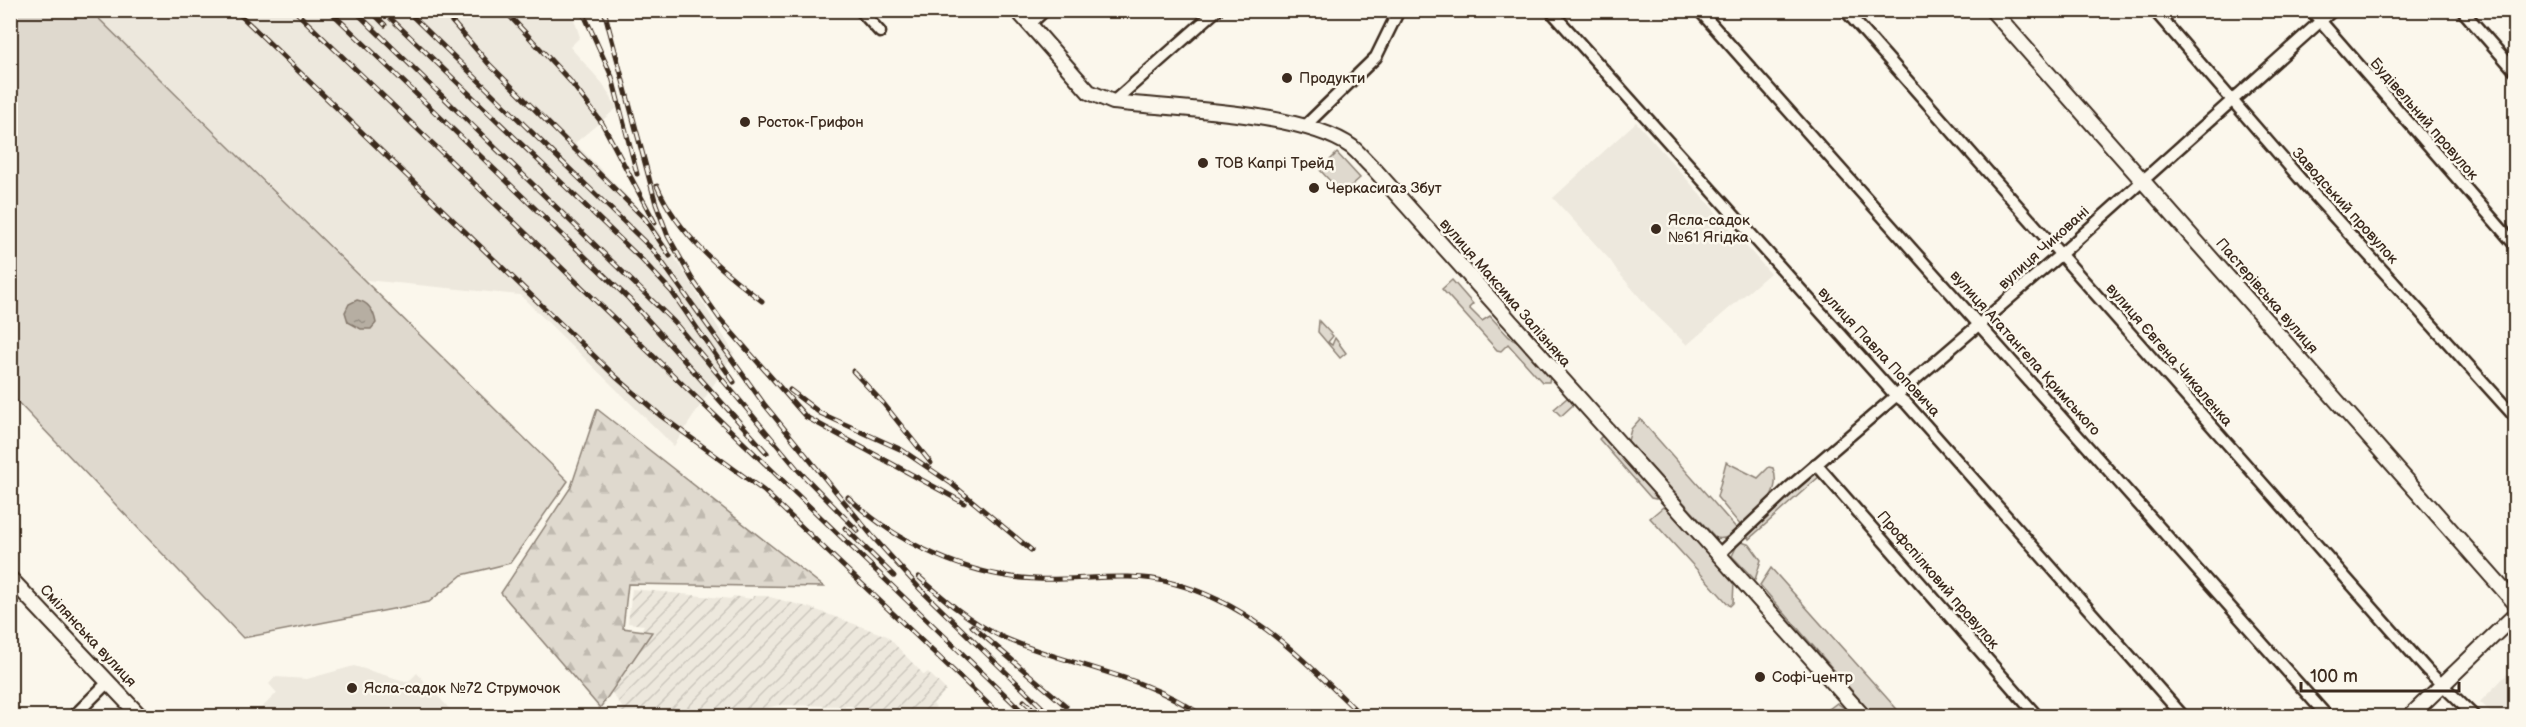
<svg xmlns="http://www.w3.org/2000/svg" width="2526" height="727" font-family="'Balsamiq Sans',sans-serif">
<defs>
<pattern id="industrial-furrows" width="10" height="10" patternUnits="userSpaceOnUse" patternTransform="scale(1.5)"><rect width="10" height="10" fill="#ede8dd"/><path d="M-1 1l2-2M0 10L10 0M9 11l2-2" fill="none" stroke="#ccc7bd"/></pattern>
<pattern id="forest-firs" width="22" height="20" patternUnits="userSpaceOnUse" patternTransform="scale(1.5)"><rect width="22" height="20" fill="#dfd9ce"/><path d="M5 1l3.5 6h-7zM16 11l3.5 6h-7z" fill="#c0bab0"/></pattern>
<pattern id="water-ripples" width="26" height="14" patternUnits="userSpaceOnUse" patternTransform="scale(1.5)"><rect width="26" height="14" fill="#b6aea2"/><path d="M2 4q2-2 4 0t4 0M15 11q2-2 4 0t4 0" fill="none" stroke="#958e83"/></pattern>
</defs>
<rect width="100%" height="100%" fill="#fbf7ec"/>
<filter id="ink" filterUnits="userSpaceOnUse"><feTurbulence type="fractalNoise" baseFrequency=".0167" numOctaves="2"/><feDisplacementMap in="SourceGraphic" scale="12" xChannelSelector="R" yChannelSelector="G"/><feConvolveMatrix kernelMatrix="1 2 1 2 8 2 1 2 1" color-interpolation-filters="sRGB"/></filter>
<g filter="url(#ink)">
<!-- built -->
<g fill="#ede8dd">
<path d="M91 11H568L574 19 580 37 570 47 603 84 617 108 575 143 654 224 734 353 674 446 520 295 366 280Z"/>
<path d="M1636 122 1770 273 1687 345 1648 307 1618 272 1610 260 1553 198Z"/>
<path d="M354 666 408 682 417 673 456 716 254 715 277 693 269 684 275 677 307 679Z"/>
<path d="M2515 666V716H2495L2480 702Z"/>
</g>
<!-- industrial -->
<path fill="url(#industrial-furrows)" d="M632 589 732 599 733 596 752 599 753 596H766L811 608 887 636 924 675 928 672 946 690 933 704 936 707 927 716 849 706 779 705 731 716H615L622 707 610 690 644 625 628 623Z"/>
<!-- grass -->
<g fill="#dfd9ce" stroke="#8d8276" stroke-width="1.5">
<path d="M11 11H91L568 481 510 563 462 575 429 602 243 638 11 395Z"/>
<path d="M1337 153 1360 178 1342 194 1320 170Z"/>
<path d="M1452 280 1473 304 1469 308 1482 321 1490 316 1509 337 1521 343 1550 376 1549 382H1542L1508 344 1501 351 1497 350 1442 289Z"/>
<path d="M1319 321 1333 336 1328 342 1332 345 1335 338 1346 353 1340 358 1318 332Z"/>
<path d="M1567 398 1571 399 1573 405 1561 416 1554 409Z"/>
<path d="M1640 419 1738 530C1731 536 1725 540 1716 538L1628 441 1631 429Z"/>
<path d="M1601 437H1605L1656 495V499L1651 498 1599 439Z"/>
<path d="M1726 462 1758 478 1769 467 1773 468C1783 495 1759 509 1741 526L1717 497Z"/>
<path d="M1816 471 1821 475 1749 539 1746 534Z"/>
<path d="M1663 507 1670 510 1734 582 1733 603 1730 606 1650 518Z"/>
<path d="M1739 541 1750 545 1761 560 1755 580 1732 556Z"/>
<path d="M1771 568 1903 716H1874L1760 585Z"/>
<path d="M1837 703 1855 716H1829L1825 712Z"/>
</g>
<!-- forest -->
<path fill="url(#forest-firs)" stroke="#8d8276" stroke-width="1.5" d="M597 409 824 587 628 584 623 628 652 632 600 708 501 593 571 487Z"/>
<!-- water -->
<path fill="url(#water-ripples)" stroke="#85796d" stroke-width="1.5" d="M357 300C369 302 374 312 376 323L371 329H361L348 322 345 312 349 304Z"/>
<g fill="none" stroke-linecap="round" stroke-linejoin="round">
<!-- minor casing -->
<g stroke="#3b2a1e" stroke-width="15">
<g id="minor">
<path d="M860 10 880 32"/>
<path d="M1550 10 1895 395 1906 403 2183 716"/>
<path d="M1699 10 2327 716"/>
<path d="M1845 10 2427 670 2474 716"/>
<path d="M2154 10 2309 189 2516 418"/>
<path d="M2311 10 2516 246"/>
<path d="M2462 10 2516 72"/>
<path d="M1030 24 1045 10"/>
<path d="M1113 102 1217 10"/>
<path d="M1305 126 1376 57 1399 10"/>
<path d="M1816 464 2037 716"/>
<path d="M1719 554 1790 487 2061 254 2333 10"/>
<path d="M74 716 108 682"/>
</g>
</g>
<!-- major casing -->
<g stroke="#3b2a1e" stroke-width="18">
<g id="major">
<path d="M1017 10 1089 92 1113 102C1174 109 1305 112 1352 147 1360 154 1367 163 1375 170L1863 716"/>
<path d="M1992 10 2516 604"/>
<path d="M10 578 140 716"/>
<path d="M2410 716 2516 614"/>
</g>
</g>
<!-- minor -->
<use href="#minor" stroke="#fbf7ec" stroke-width="10"/>
<!-- major -->
<use href="#major" stroke="#fbf7ec" stroke-width="14"/>
<!-- rail casing -->
<g stroke="#3b2a1e" stroke-width="5">
<g id="rail">
<path d="M235 10 616 377 661 416 764 491 1001 716"/>
<path d="M294 10 1027 716"/>
<path d="M329 10 629 299 767 453"/>
<path d="M354 10 674 322 799 471 858 531"/>
<path d="M370 10 385 25"/>
<path d="M382 10 642 260 672 292 734 382"/>
<path d="M406 10 654 251 764 404 873 537 921 590 1051 716"/>
<path d="M442 10 489 64 645 219 670 256"/>
<path d="M582 10 612 77 637 174"/>
<path d="M604 10 656 204 668 236 692 279 720 319 806 417 964 503"/>
<path d="M506 12 570 81 602 123 655 223"/>
<path d="M657 186C678 234 721 270 762 301"/>
<path d="M853 371 883 403 931 463"/>
<path d="M790 390 820 413 902 450 952 484 1031 550"/>
<path d="M848 497C896 543 969 577 1036 579 1080 581 1129 571 1172 583 1252 603 1304 661 1362 716"/>
<path d="M845 528 894 576"/>
<path d="M919 577C944 599 969 621 1000 636 1066 666 1142 673 1203 716"/>
<path d="M972 626 1066 706"/>
<path d="M1024 701 1040 716"/>
</g>
</g>
<!-- rail -->
<use href="#rail" stroke="#fbf7ec" stroke-width="3" stroke-dasharray="9" stroke-linecap="butt"/>
</g>
</g>
<!-- markers -->
<g fill="#3b2a1e" stroke="#fbf7ec" stroke-width="2">
<circle cx="1287" cy="78" r="6"/>
<circle cx="745" cy="122" r="6"/>
<circle cx="1203" cy="163" r="6"/>
<circle cx="1314" cy="188" r="6"/>
<circle cx="1656" cy="229" r="6"/>
<circle cx="1760" cy="677" r="6"/>
<circle cx="352" cy="688" r="6"/>
</g>
<g text-anchor="middle" dominant-baseline="central" stroke-width="5" stroke-linejoin="round" paint-order="stroke">
<!-- poi labels -->
<g font-size="15" fill="#3b2a1e" stroke="#fbf7ec" text-anchor="start">
<text x="1299" y="78">Продукти</text>
<text x="757" y="122">Росток-Грифон</text>
<text x="1215" y="163">ТОВ Капрі Трейд</text>
<text x="1326" y="188">Черкасигаз Збут</text>
<text x="1668" y="220">Ясла-садок<tspan x="1668" dy="17">№61 Ягідка</tspan></text>
<text x="1772" y="677">Софі-центр</text>
<text x="364" y="688">Ясла-садок №72 Струмочок</text>
</g>
<!-- street labels -->
<g font-size="15" fill="#3b2a1e" stroke="#fbf7ec">
<text transform="translate(2424 119) rotate(49)">Будівельний провулок</text>
<text transform="translate(2345 206) rotate(48)">Заводський провулок</text>
<text transform="translate(2044 248) rotate(-42)">вулиця Чиковані</text>
<text transform="translate(1505 293) rotate(49)">вулиця Максима Залізняка</text>
<text transform="translate(2267 296) rotate(49)">Пастерівська вулиця</text>
<text transform="translate(1879 352) rotate(47)">вулиця Павла Поповича</text>
<text transform="translate(2025 353) rotate(48)">вулиця Агатангела Кримського</text>
<text transform="translate(2169 355) rotate(49)">вулиця Євгена Чикаленка</text>
<text transform="translate(1938 580) rotate(49)">Профспілковий провулок</text>
<text transform="translate(88 636) rotate(47)">Смілянська вулиця</text>
</g>
</g>
<!-- margin -->
<rect width="2526" height="727" fill="none" stroke="#fbf7ec" stroke-width="36"/>
<rect x="18" y="18" width="2490" height="691" fill="none" stroke="#3b2a1e" stroke-width="2" filter="url(#ink)"/>
<!-- scale -->
<path d="M2301 682v9h158v-9" fill="none" stroke="#3b2a1e" stroke-width="3"/>
<text x="2310" y="682" font-size="18" fill="#3b2a1e" stroke="#fbf7ec" stroke-width="4.5" paint-order="stroke">100 m</text>
</svg>
